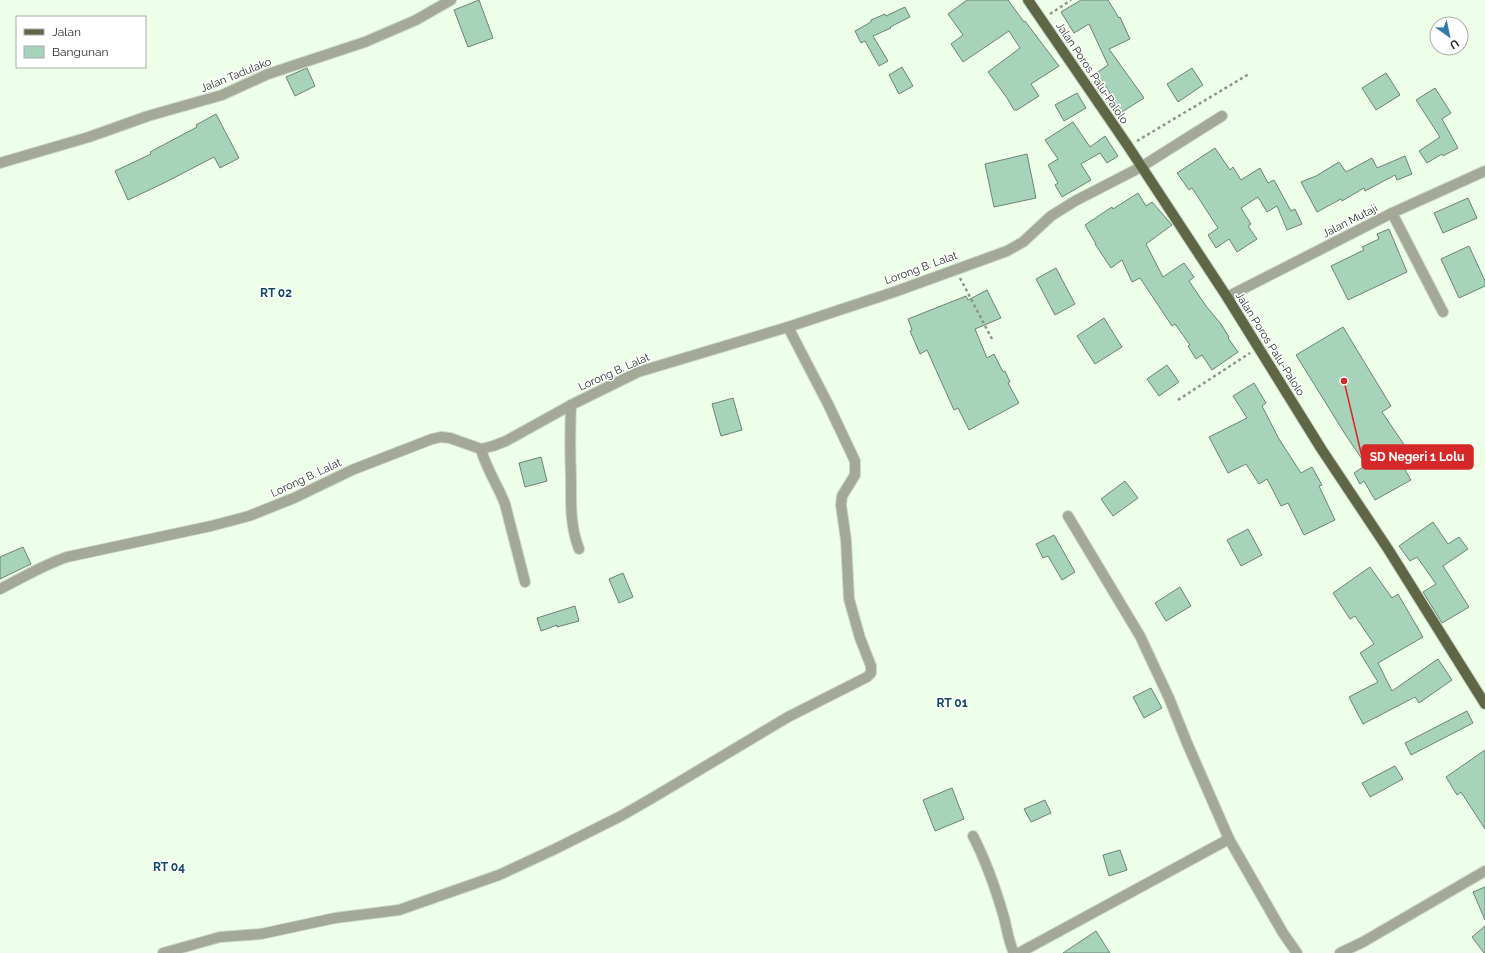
<svg xmlns="http://www.w3.org/2000/svg" width="1485" height="953" font-family="Raleway,sans-serif">
<rect width="100%" height="100%" fill="#eeffe9"/>
<!-- building -->
<g fill="#a7d3ba" stroke="#6c8376">
<path d="M479 0 493 38 468 47 454 10Z"/>
<path d="M967 0H1008L1024 22 1025 21 1059 66 1031 84 1039 96 1017 110H1014L1007 98 988 72 1020 48 1009 31 963 62 951 44 963 35 948 14Z"/>
<path d="M1081 0H1108L1119 18 1120 17 1130 39 1109 49 1144 98 1122 112 1104 84 1103 85 1095 74 1108 65 1089 24 1074 33 1061 12Z"/>
<path d="M905 7 910 17 890 27 891 28 873 36 888 61 879 66 865 41 861 43 855 31 871 22V20L885 14 886 16Z"/>
<path d="M902 67 913 86 899 94 889 75Z"/>
<path d="M307 68 315 86 295 96 286 77Z"/>
<path d="M1192 68 1203 85 1178 102 1167 84Z"/>
<path d="M1386 73 1400 95 1376 110 1362 88Z"/>
<path d="M1435 88 1451 113 1442 119 1458 148 1443 156 1442 154 1427 163 1419 151 1440 137 1416 100Z"/>
<path d="M1077 93 1086 108 1064 121 1055 105Z"/>
<path d="M216 114 239 158 220 168 214 157 166 182 128 200 115 171 151 154 150 152 197 127 196 125Z"/>
<path d="M1073 122 1090 147 1105 136 1118 156 1107 163 1100 153 1081 164 1091 180 1062 197 1055 185 1058 183 1048 165 1058 159 1045 140Z"/>
<path d="M1215 148 1230 170 1233 167 1241 180 1260 168 1268 183 1274 180 1291 211 1295 209 1302 224 1287 230 1277 206 1267 212 1258 197 1241 208 1251 224 1248 226 1257 239 1237 252 1229 239 1216 248 1208 235 1218 228 1192 188 1189 190 1177 173Z"/>
<path d="M1027 154 1036 198 994 207 985 164Z"/>
<path d="M1405 156 1412 174 1397 180 1395 175 1365 191 1364 188 1342 201 1341 199 1317 212 1301 182 1316 176 1339 162 1346 172 1372 158 1377 168Z"/>
<path d="M1138 193 1146 206 1152 202 1172 225 1146 244 1163 277 1184 263 1194 277 1189 281 1206 306 1221 324 1229 337 1228 338 1238 352 1212 370 1202 355 1196 359 1188 346 1190 345 1175 324 1172 326 1140 278 1132 282 1122 260 1111 268 1095 244H1096L1085 225 1112 207 1113 209Z"/>
<path d="M1468 198 1477 218 1443 233 1434 213Z"/>
<path d="M1389 229 1407 272 1348 300 1331 266 1364 250 1362 247 1379 239 1377 234Z"/>
<path d="M1469 246 1485 281V286L1459 298 1441 259Z"/>
<path d="M1056 268 1075 304 1055 315 1036 279Z"/>
<path d="M987 290 1001 318 975 329 987 358 994 354 1003 372 1005 371 1010 382 1008 383 1019 403 969 430 958 408 954 410 927 350 920 354 910 331 912 330 908 319 966 296 968 300Z"/>
<path d="M1104 318 1122 347 1095 364 1077 336Z"/>
<path d="M1343 327 1391 406 1382 412 1407 449 1397 456 1411 480 1375 500 1364 481 1360 484 1354 473 1366 465 1345 434 1296 355Z"/>
<path d="M1167 365 1179 382 1159 396 1147 379Z"/>
<path d="M1254 383 1266 403 1262 406 1279 439 1301 473 1312 467 1322 485 1319 486 1335 520 1304 535 1288 503 1281 506 1267 479 1259 484 1246 464 1228 473 1209 437 1247 418 1233 396Z"/>
<path d="M733 398 742 430 721 436 712 404Z"/>
<path d="M541 457 547 481 525 487 519 463Z"/>
<path d="M1125 481 1138 498 1113 516 1101 499Z"/>
<path d="M1433 522 1448 544 1459 537 1468 549 1443 566 1469 607 1442 623 1423 592 1436 584 1417 557 1410 561 1399 546Z"/>
<path d="M1248 529 1262 555 1241 566 1227 540Z"/>
<path d="M1054 535 1075 572 1062 580 1048 556 1043 558 1036 544Z"/>
<path d="M23 547 31 564 0 579V557Z"/>
<path d="M1370 567 1392 598 1398 594 1423 637 1378 663 1392 691 1438 659 1452 680 1419 703 1415 697 1363 724 1349 697 1378 682 1360 653 1374 644 1355 616 1350 619 1333 593Z"/>
<path d="M623 573 633 597 619 603 609 579Z"/>
<path d="M1180 587 1191 606 1166 621 1155 603Z"/>
<path d="M575 606 579 621 557 627V625L541 631 537 618Z"/>
<path d="M1151 688 1162 708 1144 718 1133 697Z"/>
<path d="M1467 711 1473 723 1411 755 1405 743Z"/>
<path d="M1485 750V829L1461 792 1457 795 1446 777Z"/>
<path d="M1395 766 1403 779 1370 797 1362 783Z"/>
<path d="M952 788 964 819 935 831 923 800Z"/>
<path d="M1045 800 1051 813 1031 822 1024 809Z"/>
<path d="M1120 850 1127 870 1109 876 1103 855Z"/>
<path d="M1485 887V920L1473 892Z"/>
<path d="M1485 926V953H1484L1472 937Z"/>
<path d="M1096 931 1110 953H1063Z"/>
</g>
<g fill="none" stroke-linecap="round" stroke-linejoin="round">
<!-- minor casing -->
<g stroke="#cad9c6" stroke-width="12">
<g id="minor">
<path d="M0 163 89 137 148 116 222 95 268 74 365 42 416 20 451 0"/>
<path d="M1392 213 1443 312"/>
<path d="M1227 297 1392 213 1485 171"/>
<path d="M571 405C570 430 570 454 571 479 571 503 570 526 579 549"/>
<path d="M481 449C486 469 498 485 505 504L525 582"/>
<path d="M1068 516 1140 636 1169 698 1187 743 1229 839 1283 933 1297 953"/>
<path d="M0 589C22 578 43 565 67 557L211 526 249 516 294 498 352 470 432 439 441 437 450 438 481 449 493 446 506 441 571 405 638 372 788 327 894 292 1007 251 1023 242 1051 216 1075 201 1141 167 1222 116"/>
<path d="M973 836C986 861 995 887 1003 914 1007 927 1008 941 1014 953"/>
<path d="M163 953 220 937 261 934 335 918 399 910 499 875 555 849 621 816 654 797 788 717 867 677 871 673V666L860 638 849 599 846 540 841 505 842 496 855 475V461L828 404 788 327"/>
<path d="M1019 953 1229 839"/>
<path d="M1340 953 1363 942 1485 871"/>
</g>
</g>
<!-- primary casing -->
<g stroke="#cad9c6" stroke-width="12">
<path id="primary" d="M1028 0 1128 146 1227 297 1322 450 1388 549 1485 704"/>
</g>
<!-- path -->
<g stroke="#8c9788" stroke-width="2.5" stroke-dasharray="3 3" stroke-linecap="butt">
<path d="M1050 14 1071 0"/>
<path d="M1137 141 1249 74"/>
<path d="M960 278 992 339"/>
<path d="M1178 400 1250 353"/>
</g>
<!-- minor -->
<use href="#minor" stroke="#a4a896" stroke-width="10"/>
<!-- primary -->
<use href="#primary" stroke="#5f6646" stroke-width="10"/>
</g>
<g text-anchor="middle" dominant-baseline="central" stroke-width="3" stroke-linejoin="round" paint-order="stroke">
<!-- street labels -->
<g font-size="11" fill="#272d25" stroke="#fff">
<text transform="translate(1092 73) rotate(56)">Jalan Poros Palu-Palolo</text>
<text transform="translate(236 75) rotate(-22)">Jalan Tadulako</text>
<text transform="translate(1350 221) rotate(-27)">Jalan Mutaji</text>
<text transform="translate(921 268) rotate(-20)">Lorong B. Lalat</text>
<text transform="translate(1270 344) rotate(58)">Jalan Poros Palu-Palolo</text>
<text transform="translate(614 372) rotate(-24)">Lorong B. Lalat</text>
<text transform="translate(306 478) rotate(-25)">Lorong B. Lalat</text>
</g>
<!-- neighbourhood labels -->
<g font-size="12" font-weight="bold" fill="#114769" stroke="#fff">
<text x="276" y="293">RT 02</text>
<text x="952" y="703">RT 01</text>
<text x="169" y="867">RT 04</text>
</g>
</g>
<!-- callouts -->
<path fill="none" stroke="#d62828" stroke-width="1.5" d="M1344 381L1362 457"/>
<circle fill="#d62828" stroke="#fff" stroke-width="1.5" cx="1344" cy="381" r="4"/>
<rect fill="#d62828" stroke="#d62828" stroke-width="1.5" x="1362" y="445" width="111" height="24" rx="4"/>
<g font-size="12" text-anchor="middle" font-weight="bold" fill="#fff">
<text x="1417" y="461">SD Negeri 1 Lolu</text>
</g>
<!-- legend -->
<rect x="16" y="16" width="130" height="52" fill="#ffffff" stroke="#a9aba8"/>
<rect x="24" y="29" width="20" height="6" fill="#5f6646" stroke="#a9aba8"/>
<text x="52" y="36" font-size="12" fill="#272d25">Jalan</text>
<rect x="24" y="46" width="20" height="12" fill="#a7d3ba" stroke="#a9aba8"/>
<text x="52" y="56" font-size="12" fill="#272d25">Bangunan</text>
<!-- north arrow -->
<g transform="translate(1449 36) rotate(147)"><circle r="19" fill="#ffffff" stroke="#a9aba8"/>
<path d="M0-3L7 15L0 10L-7 15Z" fill="#307bae"/>
<text y="-6" font-size="11" font-weight="bold" text-anchor="middle" fill="#272d25">U</text>
</g>
</svg>
